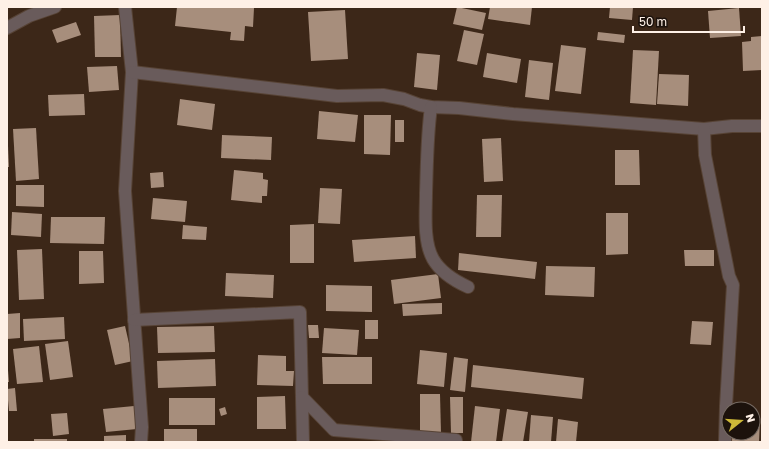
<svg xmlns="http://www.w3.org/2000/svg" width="769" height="449" font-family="'Golos Text',sans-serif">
<rect width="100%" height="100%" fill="#3c2718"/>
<!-- building -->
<g fill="#a78e7c">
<path d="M177 7H247L254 8 253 27 245 26 244 41 230 40 231 32 175 26Z"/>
<path d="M457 7 486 13 482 30 453 24Z"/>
<path d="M490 7H532L530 25 488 19Z"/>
<path d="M610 7H633L632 20 609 18Z"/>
<path d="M739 8 741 36 710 38 708 11Z"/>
<path d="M345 10 348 59 311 61 308 12Z"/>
<path d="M120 15 121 57H95L94 16Z"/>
<path d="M76 22 81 35 57 43 52 30Z"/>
<path d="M464 30 484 34 477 65 457 61Z"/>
<path d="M598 32 625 35 624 43 597 40Z"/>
<path d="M762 36V70L743 71 742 42 751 41V37Z"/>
<path d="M561 45 586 48 581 94 555 91Z"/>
<path d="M633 50 659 51 656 105 630 103Z"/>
<path d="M417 53 440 55 437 90 414 87Z"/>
<path d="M487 53 521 59 517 83 483 77Z"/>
<path d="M529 60 553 63 549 100 525 97Z"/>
<path d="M117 66 119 90 89 92 87 67Z"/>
<path d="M659 74 689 75 688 106 657 104Z"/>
<path d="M84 94 85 115 49 116 48 95Z"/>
<path d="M180 99 215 104 212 130 177 125Z"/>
<path d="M319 111 358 115 355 142 317 139Z"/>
<path d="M364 115H391L390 155 364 154Z"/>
<rect x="395" y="120" width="9" height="22"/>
<path d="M36 128 39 179 16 181 13 129Z"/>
<path d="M222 135 272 137 271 160 221 158Z"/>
<path d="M501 138 503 181 484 182 482 139Z"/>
<path d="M7 146H8L9 167H7Z"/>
<path d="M615 150H639L640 185H615Z"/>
<path d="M234 170 263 173V179L268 180 267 196H262V203L231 200Z"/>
<path d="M163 172 164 187 151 188 150 173Z"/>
<path d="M16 185H44V207L16 206Z"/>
<path d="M320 188 342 189 340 224 318 223Z"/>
<path d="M477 195H502L501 237H476Z"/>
<path d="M153 198 187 201 185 222 151 219Z"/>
<path d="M12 212 42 214 41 237 11 235Z"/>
<path d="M606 213H628V254L606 255Z"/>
<path d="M51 217H105L104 244 50 243Z"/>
<path d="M314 224V263H290V225Z"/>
<path d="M183 225 207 227 206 240 182 239Z"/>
<path d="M415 236 416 258 354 262 352 240Z"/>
<path d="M42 249 44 299 19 300 17 250Z"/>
<path d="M684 250H714V266H685Z"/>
<path d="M79 251H103L104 283 79 284Z"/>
<path d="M459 253 537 262 535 279 458 270Z"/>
<path d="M546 266 595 267 594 297 545 295Z"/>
<path d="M226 273 274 275 273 298 225 296Z"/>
<path d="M438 274 441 298 394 304 391 280Z"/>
<path d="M326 285 372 286V312L326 311Z"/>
<path d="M442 303V314L403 316 402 304Z"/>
<path d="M20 313V338L7 339V314Z"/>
<path d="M64 317 65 339 24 341 23 319Z"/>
<rect x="365" y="320" width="13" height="19"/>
<path d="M692 321 713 322 711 345 690 344Z"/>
<path d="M308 325H318L319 338H309Z"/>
<path d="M125 326 133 361 115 365 107 330Z"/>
<path d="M214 326 215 352 158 353 157 327Z"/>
<path d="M324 328 359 330 357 355 322 353Z"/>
<path d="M68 341 73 377 50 380 45 344Z"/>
<path d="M39 346 43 382 17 384 13 349Z"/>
<path d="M420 350 447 353 444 387 417 384Z"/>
<path d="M258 355 286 356V371H294L293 386 257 385Z"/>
<path d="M322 357H372V384H323Z"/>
<path d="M454 357 468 359 465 392 450 390Z"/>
<path d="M215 359 216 386 158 388 157 361Z"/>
<path d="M473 365 584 378 582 399 471 387Z"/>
<path d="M7 370H8L9 382H7Z"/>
<path d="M15 388 17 411H9L7 389Z"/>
<path d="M420 394H440L441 433H420Z"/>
<path d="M285 396 286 429H257V397Z"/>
<path d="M450 397H463V433H451Z"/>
<rect x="169" y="398" width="46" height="27"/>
<path d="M134 406 137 429 106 432 103 409Z"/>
<path d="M475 406 500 409 496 442H471Z"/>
<path d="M225 407 227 414 221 416 219 409Z"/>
<path d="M507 409 528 412 523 442H502Z"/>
<path d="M67 413 69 434 53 436 51 414Z"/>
<path d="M531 415 553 417 551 442H529Z"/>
<path d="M558 419 578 422 576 442H556Z"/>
<path d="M753 419H760L759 442H729L730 433H753Z"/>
<rect x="164" y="429" width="33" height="13"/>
<path d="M126 435V442H104V436Z"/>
<rect x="34" y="439" width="33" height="3"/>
</g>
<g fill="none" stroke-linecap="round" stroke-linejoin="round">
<!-- minor casing -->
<g stroke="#574335" stroke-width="14">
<g id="minor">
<path d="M125 7 132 72 125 191 142 427 141 442"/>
<path d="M7 28 29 16 55 7"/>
<path d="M132 72 337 96 383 95 404 99 420 105 431 107 459 108 513 114 704 129 732 126H762"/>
<path d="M431 107C427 136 427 164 426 193 426 213 423 241 433 259 441 273 455 281 468 287"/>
<path d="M704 129 705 155 729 276 733 285 726 406 725 442"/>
<path d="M134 320 300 312 303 442"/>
<path d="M302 397 334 430 456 440V442"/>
</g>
</g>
<!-- minor -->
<use href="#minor" stroke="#695b5b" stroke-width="12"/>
</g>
<!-- border -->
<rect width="769" height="449" fill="none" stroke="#fef0e6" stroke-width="16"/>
<!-- north arrow -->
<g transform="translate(741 421) rotate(73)"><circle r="19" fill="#1c120c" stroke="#766b63"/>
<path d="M0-3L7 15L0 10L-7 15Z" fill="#ceb938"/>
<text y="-6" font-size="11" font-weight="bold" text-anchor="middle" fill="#fef0e6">N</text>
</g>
<!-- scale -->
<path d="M633 26v6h111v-6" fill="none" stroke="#fef0e6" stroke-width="2"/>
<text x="639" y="26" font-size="12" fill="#fef0e6" stroke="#1c120c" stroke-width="3" paint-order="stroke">50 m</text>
</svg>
